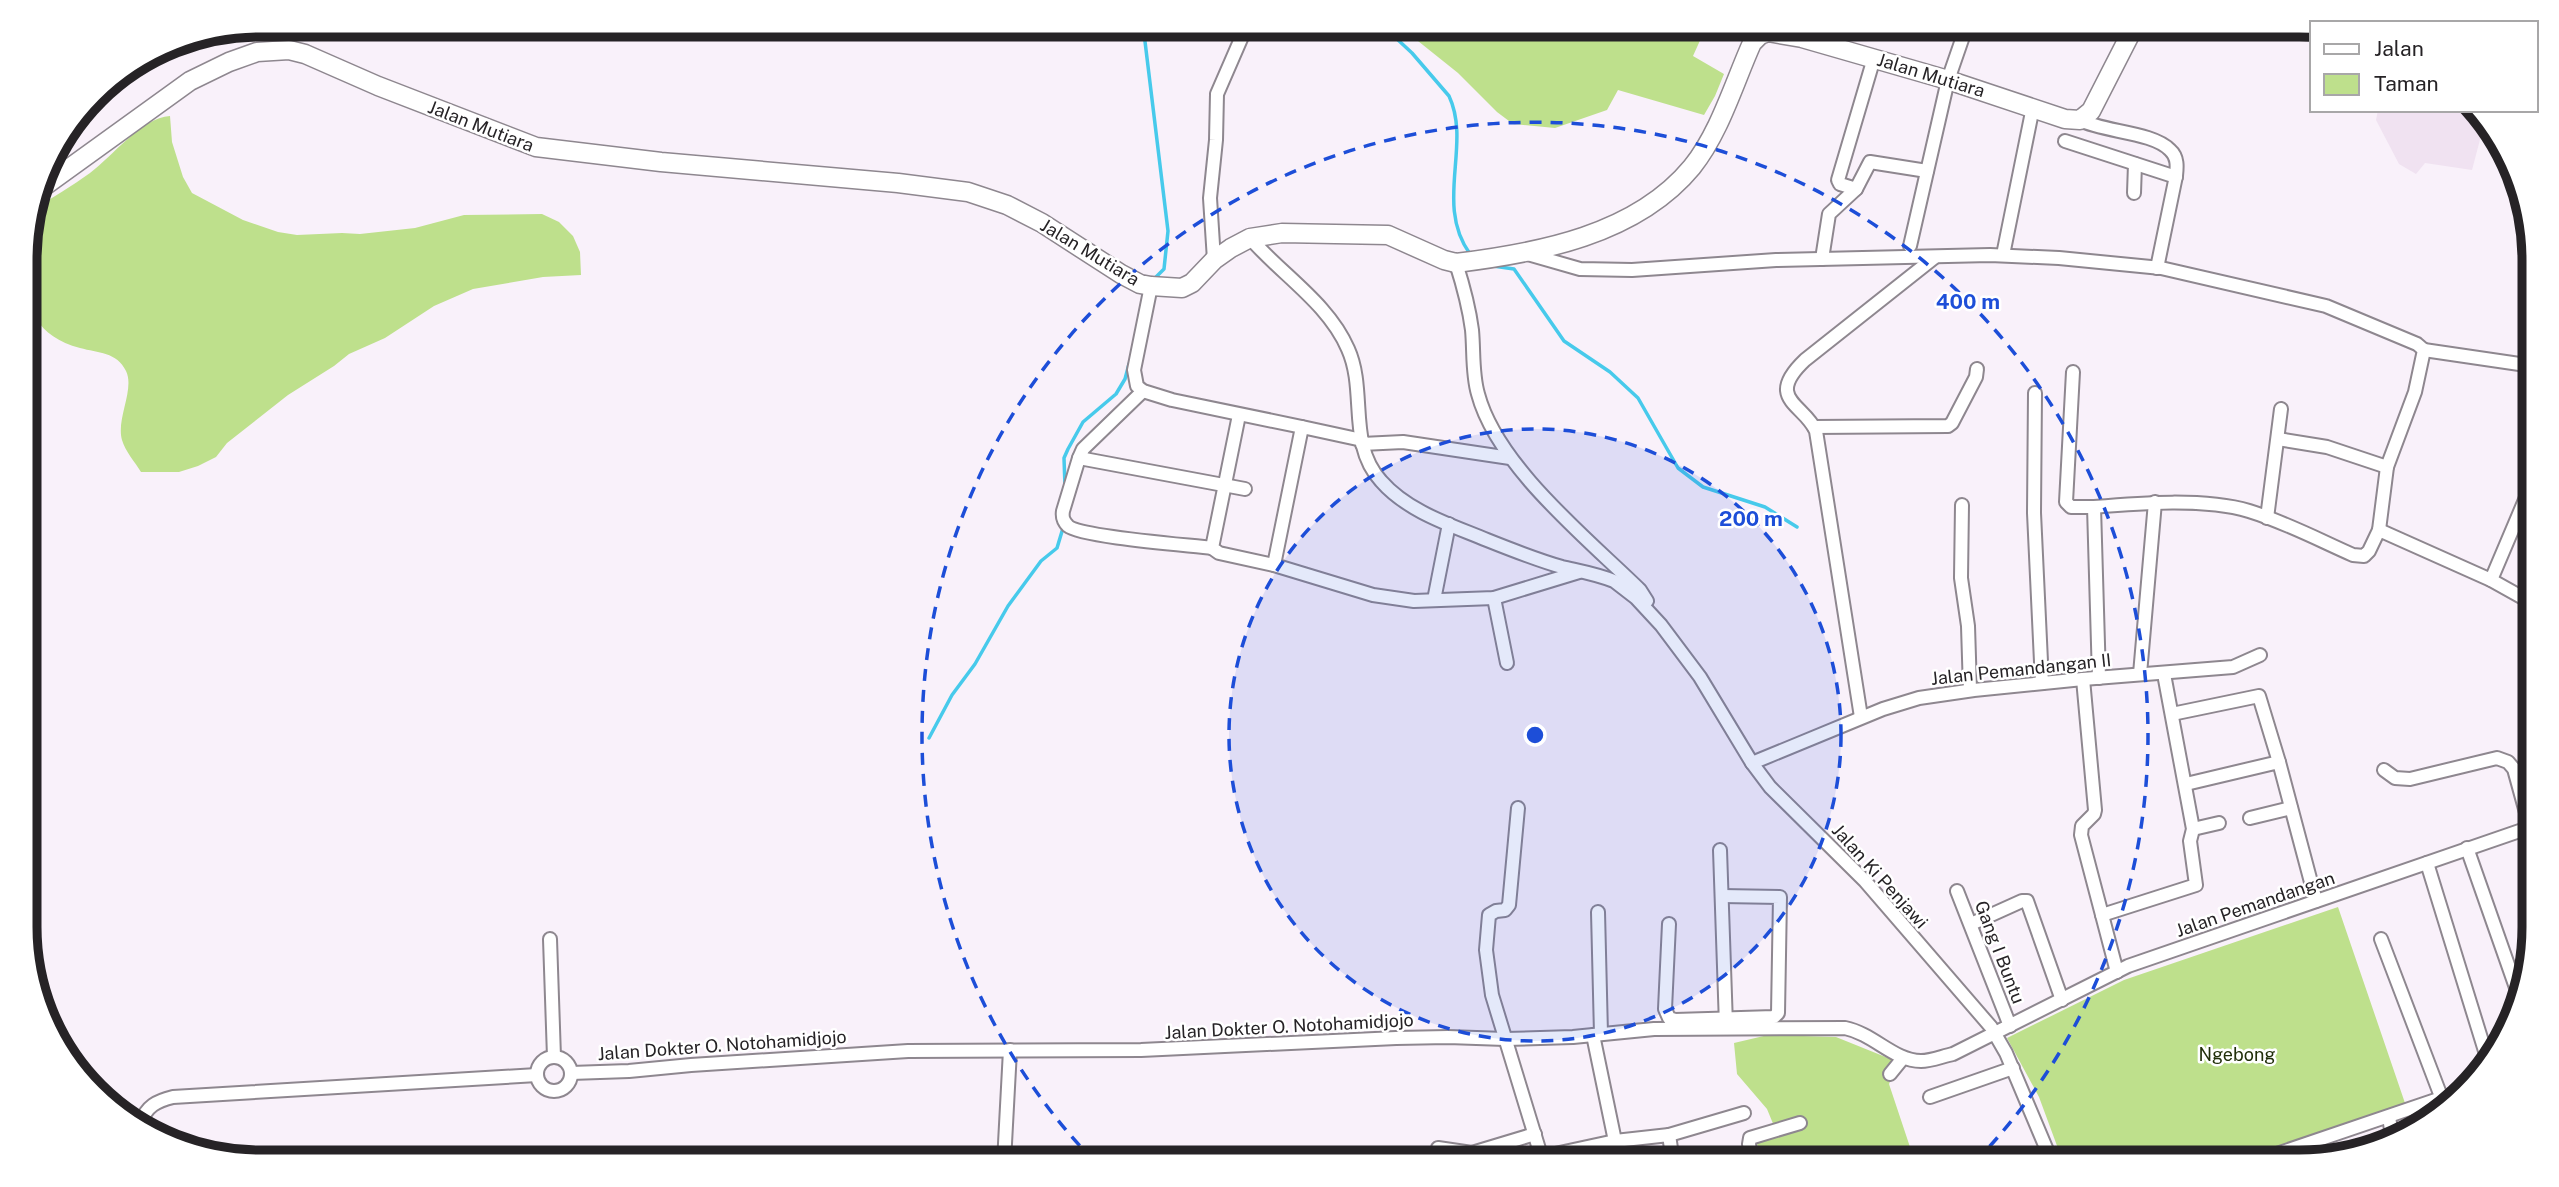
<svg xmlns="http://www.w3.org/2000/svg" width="2559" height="1187" font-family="'Public Sans',sans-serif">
<rect width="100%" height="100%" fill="#f9f1fa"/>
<!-- built -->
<path fill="#f0e2f1" d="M2378 110H2478L2486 117 2472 170 2425 163 2416 174 2399 164 2376 120Z"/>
<!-- green -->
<g fill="#bee08c">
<path d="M1398 25H1707L1693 56 1724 74 1715 96 1704 115 1618 90 1607 110 1555 128 1513 124 1497 112 1458 73Z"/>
<path d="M170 116 172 142 183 177 192 193 243 220 278 232 297 235 342 233 360 234 415 228 464 215 542 214 559 222 573 236 580 252 581 275 543 277 473 289 434 306 385 338 349 354 334 366 288 395 227 443 216 457 198 466 179 472H141C135 462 125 451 122 440 116 419 135 389 126 371 117 352 98 353 80 348 12 331 20 263 34 209 53 197 72 186 90 173 113 156 141 118 170 116Z"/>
<path d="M2338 907 2406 1106 2259 1162H2063L2039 1097 2007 1038 2124 980Z"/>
<path d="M1768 1035 1836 1037 1893 1060 1896 1068 1889 1084 1915 1162H1761L1756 1138 1774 1126 1767 1109 1737 1074 1734 1043Z"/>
</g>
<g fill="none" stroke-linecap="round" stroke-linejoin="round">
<!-- stream -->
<g stroke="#47caeb" stroke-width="3.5">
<path d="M1143 25 1168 231 1164 269 1153 280"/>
<path d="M1382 25 1412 53 1449 96C1472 145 1434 204 1470 254"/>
<path d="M1493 266 1514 269 1564 341 1610 372 1638 398 1678 468 1703 487 1765 507 1797 527"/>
<path d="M1065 487 1064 458 1068 449 1083 422 1116 394 1125 379 1129 364"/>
<path d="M929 738 952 695 975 664 1008 606 1041 561 1057 548 1063 528"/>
</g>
<!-- street casing -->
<g stroke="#8e878f" stroke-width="16">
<g id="street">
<path d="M2080 120C2104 132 2153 132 2170 150 2178 157 2177 167 2176 176L2157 268"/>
<path d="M2065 141 2176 177"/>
<path d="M1856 189 1840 184 1838 180 1874 58"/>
<path d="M2134 193 2135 164"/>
<path d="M1250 238C1282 275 1328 303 1348 349 1367 391 1347 444 1381 481 1408 512 1451 525 1487 540 1512 550 1537 560 1562 567 1579 571 1597 574 1614 581L1636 598 1661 625 1700 677 1752 763 1770 787 1865 881 1991 1027 2006 1053 2052 1162"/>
<path d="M1910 246 1948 80 1967 25"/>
<path d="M1524 253 1580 269 1632 270 1776 260 1990 255 2059 258 2161 268 2326 306 2417 344 2424 350 2415 392 2387 467 2379 530 2369 551 2364 556 2353 555C2319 540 2285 522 2249 511 2205 498 2140 503 2094 507"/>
<path d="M2003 255 2033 107"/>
<path d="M1822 259 1829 214 1856 189 1870 162 1927 171"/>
<path d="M1214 260 1210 198 1216 140 1217 94 1247 25"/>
<path d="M1456 263C1463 285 1469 307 1472 330 1474 351 1472 374 1478 394 1497 466 1588 539 1640 590L1647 601"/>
<path d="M1151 286 1134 370 1137 386 1143 391 1172 400 1302 427"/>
<path d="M2424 350 2533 366"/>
<path d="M2073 372 2066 502 2071 507H2094L2099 678"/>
<path d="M1143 391 1083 449 1079 458 1245 489"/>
<path d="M2035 393 2034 513 2042 683"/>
<path d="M1239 415 1212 548 1219 553 1274 565"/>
<path d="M1814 427 1948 426 1952 423 1976 377 1977 369"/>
<path d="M2278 439 2327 447 2387 467"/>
<path d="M1362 440 1302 427 1274 565 1373 595 1414 601 1494 598 1579 572"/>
<path d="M1362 444 1403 442 1510 458"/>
<path d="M1079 458 1063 511C1062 517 1063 521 1068 526 1081 537 1188 545 1212 548"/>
<path d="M1962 505 1961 578 1968 626 1970 690"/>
<path d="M2267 518 2281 409"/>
<path d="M2379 530 2491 580 2534 604"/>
<path d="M2491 580 2533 481"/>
<path d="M1494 598 1507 663"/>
<path d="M1434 600 1449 524"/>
<path d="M2140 674 2155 502"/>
<path d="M2083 679 2095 810 2094 814 2082 826 2081 835 2117 972"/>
<path d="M2172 714 2259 696 2279 762"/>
<path d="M1861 717 1816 431C1804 404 1764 399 1805 360L1935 257"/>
<path d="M1752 763 1883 709 1919 698 1974 690 2083 679 2233 667 2260 655"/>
<path d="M2384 770 2395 778 2410 779 2497 758 2508 762 2514 769 2530 827"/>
<path d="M2186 784 2279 762 2316 901"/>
<path d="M1518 808 1509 905 1505 910 1496 911 1489 915 1486 950 1492 995 1543 1162"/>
<path d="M2250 818 2291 808"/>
<path d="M2193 829 2219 823"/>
<path d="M2467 848 2520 999"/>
<path d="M1720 850 1726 1025"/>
<path d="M2427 863 2489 1064"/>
<path d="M1957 891 2010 1026"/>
<path d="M1598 912 1601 1034"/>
<path d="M2102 915 2196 885 2190 841 2193 829 2164 674"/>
<path d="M1669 924 1665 1009 1669 1018 1675 1020 1774 1017 1778 1013 1780 897 1722 896"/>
<path d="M1971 924 2022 901H2027L2062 1000"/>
<path d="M550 939 554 1057"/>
<path d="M2381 939 2442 1099"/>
<path d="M1593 1035 1615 1141"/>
<circle cx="554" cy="1074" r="17"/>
<path d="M571 1073 629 1071 691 1065 908 1051 1141 1050 1396 1038 1448 1037 1505 1039 1573 1037 1654 1029 1845 1028C1874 1034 1894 1061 1921 1061 1931 1061 1943 1056 1953 1054L2128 966 2534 826"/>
<path d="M1890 1074 1903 1058"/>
<path d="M1930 1097 2013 1068"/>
<path d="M2389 1117 2392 1136"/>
<path d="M141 1123C146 1106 157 1101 173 1097L537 1075"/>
<path d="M1669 1135 1744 1113"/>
<path d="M1438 1148 1472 1153"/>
<path d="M1541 1157 1615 1141 1669 1135 1673 1162"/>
<path d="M1004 1162 1010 1050"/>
<path d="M1473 1162 1472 1153 1535 1134"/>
<path d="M1752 1162 1749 1144 1750 1138 1800 1123"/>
<path d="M2253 1162 2465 1090"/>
</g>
</g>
<!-- secondary casing -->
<g stroke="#8e878f" stroke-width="21">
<path id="secondary" d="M39 190 190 81 229 62 257 52 289 50 305 54 378 86 536 147 661 162 898 183 968 192 1007 205 1042 223 1121 274 1140 284 1151 286 1182 288 1192 283 1214 260 1231 248 1250 238 1282 233 1388 235 1444 260 1456 263C1538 253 1636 235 1692 167 1720 132 1734 83 1752 43L1760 35 1768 32 1802 38 1948 80 2065 119 2080 120 2091 111 2135 25"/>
</g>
<!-- street -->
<use href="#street" stroke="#fff" stroke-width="12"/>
<!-- secondary -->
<use href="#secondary" stroke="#fff" stroke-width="18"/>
</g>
<!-- distance rings -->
<circle cx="1535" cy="735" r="306" fill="#1d4ed8" fill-opacity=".12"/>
<g fill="none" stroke="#1d4ed8" stroke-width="3.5" stroke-dasharray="12 9">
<circle cx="1535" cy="735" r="306"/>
<path d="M1094 1161A613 613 0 1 1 1976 1161"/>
</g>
<g text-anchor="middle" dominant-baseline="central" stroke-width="5" stroke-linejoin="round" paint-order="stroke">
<!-- street labels -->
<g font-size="18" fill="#262326" stroke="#fff">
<text transform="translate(1931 75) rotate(17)">Jalan Mutiara</text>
<text transform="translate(481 126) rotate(21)">Jalan Mutiara</text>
<text transform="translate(1090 252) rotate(31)">Jalan Mutiara</text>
<text transform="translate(2021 669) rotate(-6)">Jalan Pemandangan II</text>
<text transform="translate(1880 876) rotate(48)">Jalan Ki Penjawi</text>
<text transform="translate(2255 904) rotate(-19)">Jalan Pemandangan</text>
<text transform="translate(2000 952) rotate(69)">Gang I Buntu</text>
<text transform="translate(1289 1026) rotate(-3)">Jalan Dokter O. Notohamidjojo</text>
<text transform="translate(722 1045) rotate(-4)">Jalan Dokter O. Notohamidjojo</text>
</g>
<!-- park labels -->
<g font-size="18" fill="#212f0a" stroke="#fff">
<text x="2237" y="1054">Ngebong</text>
</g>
</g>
<!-- crop -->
<path d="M0 0H2559V1187H0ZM260 37H2299A223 223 0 0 1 2522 260V927A223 223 0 0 1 2299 1150H260A223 223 0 0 1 37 927V260A223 223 0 0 1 260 37Z" fill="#fff" fill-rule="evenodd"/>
<path fill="none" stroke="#262326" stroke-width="9" d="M260 37H2299A223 223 0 0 1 2522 260V927A223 223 0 0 1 2299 1150H260A223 223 0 0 1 37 927V260A223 223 0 0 1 260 37Z"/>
<circle cx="1535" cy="735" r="10" fill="#1d4ed8" stroke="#fff" stroke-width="3.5"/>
<g font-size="21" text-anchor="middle" font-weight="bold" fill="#1d4ed8" stroke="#fff" stroke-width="5" stroke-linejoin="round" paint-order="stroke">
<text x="1968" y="309">400 m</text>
<text x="1751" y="526">200 m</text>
</g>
<!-- legend -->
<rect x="2310" y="21" width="228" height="91" fill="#ffffff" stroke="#a8a7a8" stroke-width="2"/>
<rect x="2324" y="44" width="35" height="10" fill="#ffffff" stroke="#a8a7a8" stroke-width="2"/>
<text x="2374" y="56" font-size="21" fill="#262326">Jalan</text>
<rect x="2324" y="74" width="35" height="21" fill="#bee08c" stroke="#a8a7a8" stroke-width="2"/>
<text x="2374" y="91" font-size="21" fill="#262326">Taman</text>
</svg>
